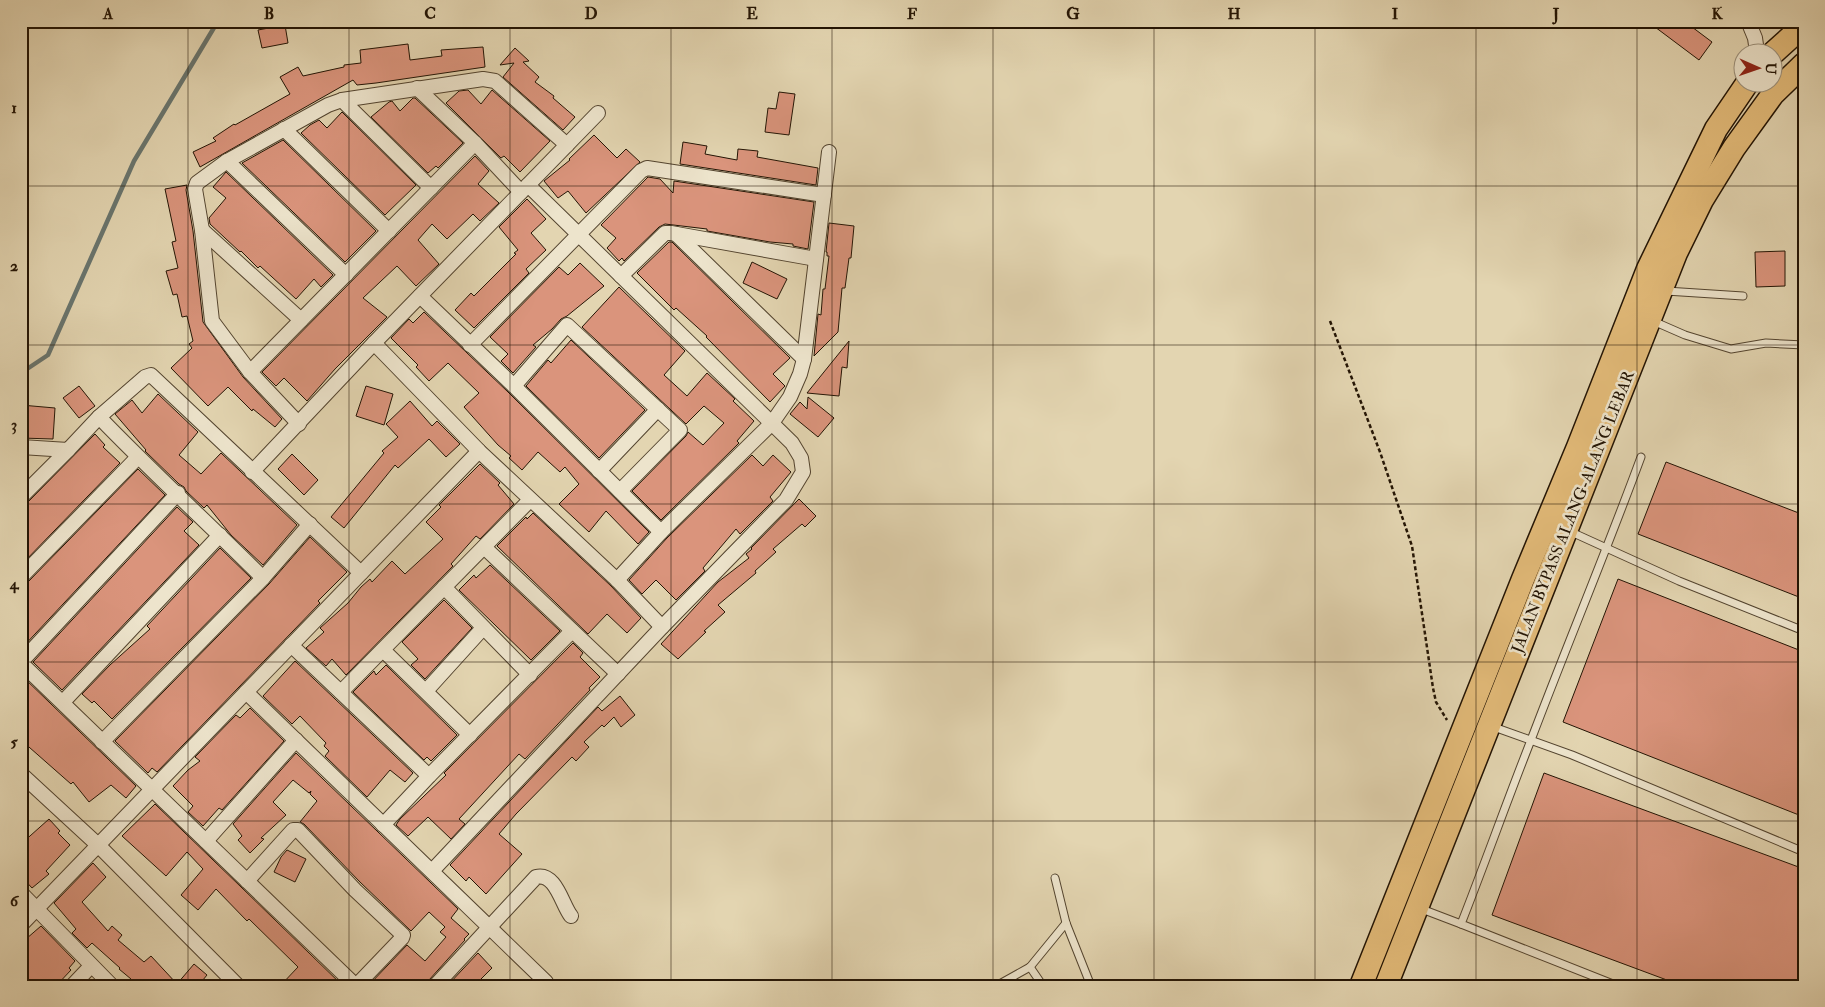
<svg xmlns="http://www.w3.org/2000/svg" width="1825" height="1007" font-family="'IM FELL Double Pica',serif">
<rect width="100%" height="100%" fill="#e3d5b1"/>
<filter id="stains"><feTurbulence type="fractalNoise" baseFrequency=".004" numOctaves="4"/><feColorMatrix values="0 0 0 0 .2 0 0 0 0 .09 0 0 0 0 .02 0 0 0 .5 -.17"/></filter>
<radialGradient id="worn" r=".72"><stop offset=".6" stop-color="#630" stop-opacity="0"/><stop offset="1" stop-color="#630" stop-opacity=".3"/></radialGradient>
<g fill="none" stroke-linecap="round" stroke-linejoin="round">
<!-- stream -->
<path stroke="#69756e" stroke-width="4.5" d="M21 373 48 355 134 161 218 21"/>
</g>
<!-- building -->
<g fill="#da947c" stroke="#231404">
<path d="M1647 21H1684L1712 42 1699 60Z"/>
<path d="M285 25 288 43 262 48 258 30Z"/>
<path d="M408 44 410 60 442 56 441 50 483 47 485 67 376 83 357 85 353 80 200 167 193 152 216 141 213 138 234 124 235 125 290 94 280 77 298 67 303 76 344 67V65L361 63 360 50Z"/>
<path d="M515 48 529 61 523 62 539 77 535 82 554 96 553 98 575 117 563 130 503 77 514 63 500 65Z"/>
<path d="M468 90 481 104 492 90 550 141 520 172 504 156 501 158 446 103 459 91Z"/>
<path d="M779 92 795 94 789 135 765 132 768 108 776 109Z"/>
<path d="M413 98H415L463 143 438 168 436 166 428 173 371 117 389 102 392 101 400 111Z"/>
<path d="M342 112 416 185 385 215 301 133 310 125 319 120 327 128Z"/>
<path d="M594 135 617 158 626 149 640 162 586 213 568 191 558 198 544 181 570 160 569 159Z"/>
<path d="M283 140 376 231 345 262 242 163Z"/>
<path d="M683 142 707 146 705 154 737 160 738 149 758 151 757 157 818 168 816 185 680 164Z"/>
<path d="M475 156 489 171 478 184 499 203 480 221 473 214 447 239 432 224 418 240 439 264 416 286 397 266 363 298 387 317 335 369 307 401 284 378 276 386 262 372Z"/>
<path d="M226 172 333 275 321 287 314 279 296 299 260 266 258 268 241 251 240 252 210 224 209 218 226 198 213 187Z"/>
<path d="M648 177 660 179 673 193 674 181 814 202 808 249 793 246V244L770 242 707 231V229L665 224 659 227 624 261 622 258 619 261 607 248 616 238 601 225Z"/>
<path d="M187 185 186 190 193 231 203 322 243 377 282 419 275 427 253 409 252 411 228 387 208 406 171 368 192 348 189 344 193 341 187 316 182 317 177 294 173 295 166 271 178 268 172 242 176 241 165 189Z"/>
<path d="M527 199 546 219 531 233 546 250 526 269 529 273 474 328 455 310 471 293 474 296 516 254 514 253 518 250 499 227Z"/>
<path d="M829 223 854 226 851 258H849L845 288H842L838 332 814 356 818 314 821 315 823 289H825L829 256H827V252H826Z"/>
<path d="M669 242H672L790 358 773 374 785 386 770 402 706 337 707 336 676 308 674 310 637 273Z"/>
<path d="M1785 251V286L1756 287 1755 252Z"/>
<path d="M752 262 787 279 777 299 743 283Z"/>
<path d="M580 263 604 286 567 316 561 319 552 329 533 345 536 347 513 373 501 361 508 354 490 337 559 267 568 275Z"/>
<path d="M619 287 685 351 664 375 687 396 707 373 735 399 733 401 754 421 737 441 739 443 661 520 632 491 686 436 688 432 703 445 724 423 704 406 686 424 582 327Z"/>
<path d="M424 312 508 392 649 532 638 544 606 511 589 532 559 504 579 484 565 467 560 472 538 452 522 470 509 458 511 456 498 445 464 407 479 393 448 363 429 381 416 367 418 365 391 338 409 319 413 323Z"/>
<path d="M571 340 645 410 599 458 526 386 548 360 551 363Z"/>
<path d="M849 341 847 368 842 367 839 396 807 393Z"/>
<path d="M79 386 95 406 79 418 63 398Z"/>
<path d="M366 386 393 394 384 425 356 416Z"/>
<path d="M158 394 198 432 179 455 201 474 221 453 297 525 263 565 231 535 207 505 204 508 186 491 184 487 179 484 145 451 146 450 115 414 132 400 142 413Z"/>
<path d="M808 397 834 418 818 437 790 414 800 402 807 409Z"/>
<path d="M410 401 432 426 437 421 460 444 446 457 429 439 398 468 395 465 344 528 331 517 384 453 382 451 398 437 386 424Z"/>
<path d="M21 405 55 408 53 439 21 438Z"/>
<path d="M95 434 105 445 103 447 120 463 23 563 21 562V506L27 503Z"/>
<path d="M292 454 318 480 304 495 278 469Z"/>
<path d="M752 455 763 466 773 455 791 472 770 497 773 501 740 534 736 529 703 568 705 571 676 600 656 580 642 594 629 580 667 538Z"/>
<path d="M1666 462 1804 515V599L1638 534Z"/>
<path d="M480 464 500 483 498 485 514 504 480 539 476 536 451 564 453 566 346 675 332 659 326 666 306 648 324 632 320 628 348 603 361 587 370 579 372 582 392 561 405 574 443 539 426 522 441 507 439 505Z"/>
<path d="M138 469 165 495 21 649V587L27 583Z"/>
<path d="M799 499 816 516 805 527 802 524 773 549 776 552 755 571 756 573 718 605 725 612 704 631 706 632 678 659 661 644 718 582 749 558 746 554 752 549 751 548Z"/>
<path d="M177 507 193 522 184 531 199 545 62 690 33 662Z"/>
<path d="M533 513 611 586 641 618 627 633 607 614 588 634 497 546 526 517 527 519Z"/>
<path d="M310 537 347 572 318 601 320 603 157 772 152 768 148 773 115 741 269 584Z"/>
<path d="M220 548 251 578 112 719 94 701 92 703 82 694 110 665 150 629 147 626Z"/>
<path d="M490 565 560 631 531 660 459 590 474 575 476 578Z"/>
<path d="M1618 579 1804 652V817L1563 722Z"/>
<path d="M444 600 472 628 425 679 411 665 418 659 402 642Z"/>
<path d="M573 643 583 653 580 657 600 677 589 688 590 690 525 759 519 754 459 819 465 824 451 839 428 817 408 836 396 825 400 819 446 775 444 773Z"/>
<path d="M295 661 413 773 405 782 390 770 367 797 325 756 329 751 324 746 326 743 300 716 292 724 263 696Z"/>
<path d="M386 665 457 735 431 761 427 757 424 760 353 692 374 671 376 675Z"/>
<path d="M21 675 136 786 126 798 111 785 89 802 73 782 71 784 21 740Z"/>
<path d="M620 696 635 715 621 727 614 717 604 727 602 725 584 742 589 747 576 761 572 757 516 814 499 834 522 854 486 894 469 877 466 881 450 865 598 707 602 711Z"/>
<path d="M250 708 284 741 222 810 219 808 203 826 188 812 193 806 173 786 188 770 200 761 195 757 236 715 240 718Z"/>
<path d="M296 753 458 909 451 918 469 934 464 939 465 940 429 980 426 986H368L407 945 425 961 446 937 440 932 445 927 429 912 411 931 360 882 304 824 300 822 317 801 310 794 311 791 309 793 293 780 273 802 286 815 261 838 264 839 250 853 238 840 242 836 233 824Z"/>
<path d="M1544 773 1804 869V986H1683L1492 915Z"/>
<path d="M155 804 241 887 343 986H280L298 967 249 919 247 921 216 889 198 910 181 895 203 869 187 852 166 876 122 836Z"/>
<path d="M49 819 60 831 58 833 70 845 46 871 49 874 32 888 21 876V844Z"/>
<path d="M287 850 306 859 295 882 274 872 281 857Z"/>
<path d="M93 863 106 877 82 902 108 931 112 926 122 935 118 940 144 962 151 956 177 984 194 964 207 975 198 986H125L131 979 119 969 120 968 92 943 87 948 72 933 76 929 54 903Z"/>
<path d="M41 926 75 961 69 968 71 970 56 986H21V947L27 941 26 939Z"/>
<path d="M478 953 492 968 474 986H447Z"/>
</g>
<g fill="none" stroke-linecap="round" stroke-linejoin="round">
<!-- service casing -->
<g stroke="#53442f" stroke-width="9">
<g id="service">
<path d="M1666 291 1743 296"/>
<path d="M1653 321 1685 335 1731 349 1766 343 1804 345"/>
<path d="M1569 531 1679 581 1804 631"/>
<path d="M1491 726 1572 755 1804 852"/>
<path d="M1055 878 1066 923 1091 986"/>
<path d="M1419 908 1461 924"/>
<path d="M1030 967 1043 986"/>
<path d="M996 986 1030 967 1066 923"/>
<path d="M1618 986 1461 924C1485 863 1507 801 1531 740 1567 645 1606 552 1641 457"/>
</g>
</g>
<!-- minor casing -->
<g stroke="#53442f" stroke-width="16">
<g id="minor">
<path d="M1748 21 1755 38 1757 52"/>
<path d="M417 88 475 143 521 192"/>
<path d="M342 100 431 188"/>
<path d="M284 129 389 231"/>
<path d="M227 161 346 275"/>
<path d="M202 230 301 320"/>
<path d="M676 234 804 359"/>
<path d="M621 276 665 233H671L816 259"/>
<path d="M420 296 514 386 661 532"/>
<path d="M374 343 479 451 617 580 662 627"/>
<path d="M470 345 641 171 647 168 824 195"/>
<path d="M250 372 475 143"/>
<path d="M514 386 567 325 680 430 620 491"/>
<path d="M99 417C152 472 209 524 263 578"/>
<path d="M299 424 250 372 212 321 202 230 195 189 197 183 227 161 328 105 342 100 483 79 495 81 567 145"/>
<path d="M21 447 68 450 99 417 145 377 151 375 361 573"/>
<path d="M599 471 658 409"/>
<path d="M252 472 374 343 598 113"/>
<path d="M21 497 68 450"/>
<path d="M484 547 618 674"/>
<path d="M21 577 138 457"/>
<path d="M617 580 661 532 772 423 790 397 800 374 804 359 829 152"/>
<path d="M444 587 530 675"/>
<path d="M291 645 429 776"/>
<path d="M383 650 470 735"/>
<path d="M21 662 178 493"/>
<path d="M21 663 356 986"/>
<path d="M426 691 483 628"/>
<path d="M246 692 546 982 547 986"/>
<path d="M341 692 530 500"/>
<path d="M63 702 220 535"/>
<path d="M102 742 263 578 310 524"/>
<path d="M21 774 98 845 238 986"/>
<path d="M383 825 429 776 572 631"/>
<path d="M206 841 296 740"/>
<path d="M432 871 662 627 786 500 803 472 801 458 792 443 528 185"/>
<path d="M247 881 293 830H298L355 890 403 935 402 938 356 986"/>
<path d="M21 893 112 986"/>
<path d="M21 925 479 451"/>
<path d="M72 986 91 966"/>
<path d="M435 986 536 877C556 872 562 905 571 916"/>
</g>
</g>
<!-- trunk casing -->
<g stroke="#231404" stroke-width="25">
<g id="trunk">
<path d="M1772 54 1804 25"/>
<path d="M1361 986 1523 579 1578 447 1648 269 1716 129 1748 82"/>
<path d="M1386 986 1676 253 1702 200 1734 148 1773 94 1804 64"/>
</g>
</g>
<!-- path -->
<path stroke="#231404" stroke-width="2.5" stroke-dasharray="4 2.5" stroke-linecap="butt" d="M1330 321 1380 452 1412 546 1433 688 1436 702 1447 720"/>
<!-- service -->
<use href="#service" stroke="#ede4cc" stroke-width="7"/>
<!-- minor -->
<use href="#minor" stroke="#ede4cc" stroke-width="14"/>
<!-- trunk -->
<use href="#trunk" stroke="#e2ba78" stroke-width="22"/>
</g>
<!-- grid -->
<path fill="none" stroke="#231404" stroke-width="1" stroke-opacity="0.55" d="M188 21V986M349 21V986M510 21V986M671 21V986M832 21V986M993 21V986M1154 21V986M1315 21V986M1476 21V986M1637 21V986M21 186H1804M21 345H1804M21 504H1804M21 662H1804M21 821H1804"/>
<g text-anchor="middle" dominant-baseline="central" stroke-width="5" stroke-linejoin="round" paint-order="stroke">
<!-- street labels -->
<g font-size="16" fill="#231404" stroke="#ede4cc">
<text transform="translate(1573 512) rotate(-68)">JALAN BYPASS ALANG-ALANG LEBAR</text>
</g>
</g>
<!-- margin -->
<rect width="1825" height="1007" fill="none" stroke="#e3d5b1" stroke-width="55"/>
<!-- north arrow -->
<g transform="translate(1758 68) rotate(92)"><circle r="24" fill="#ede4cc" stroke="#9c917c"/>
<path d="M0-4L9 19L0 12L-9 19Z" fill="#8f2418"/>
<text y="-8" font-size="14" font-weight="bold" text-anchor="middle" fill="#231404">U</text>
</g>
<rect x="28" y="28" width="1770" height="952" fill="none" stroke="#231404" stroke-width="2"/>
<g font-size="16" text-anchor="middle" font-weight="bold" fill="#231404">
<text x="108" y="19">A</text>
<text x="269" y="19">B</text>
<text x="430" y="19">C</text>
<text x="591" y="19">D</text>
<text x="752" y="19">E</text>
<text x="912" y="19">F</text>
<text x="1073" y="19">G</text>
<text x="1234" y="19">H</text>
<text x="1395" y="19">I</text>
<text x="1556" y="19">J</text>
<text x="1717" y="19">K</text>
<text x="14" y="113">1</text>
<text x="14" y="271">2</text>
<text x="14" y="430">3</text>
<text x="14" y="589">4</text>
<text x="14" y="747">5</text>
<text x="14" y="906">6</text>
</g>
<rect width="100%" height="100%" filter="url(#stains)"/>
<rect width="100%" height="100%" fill="url(#worn)"/>
</svg>
